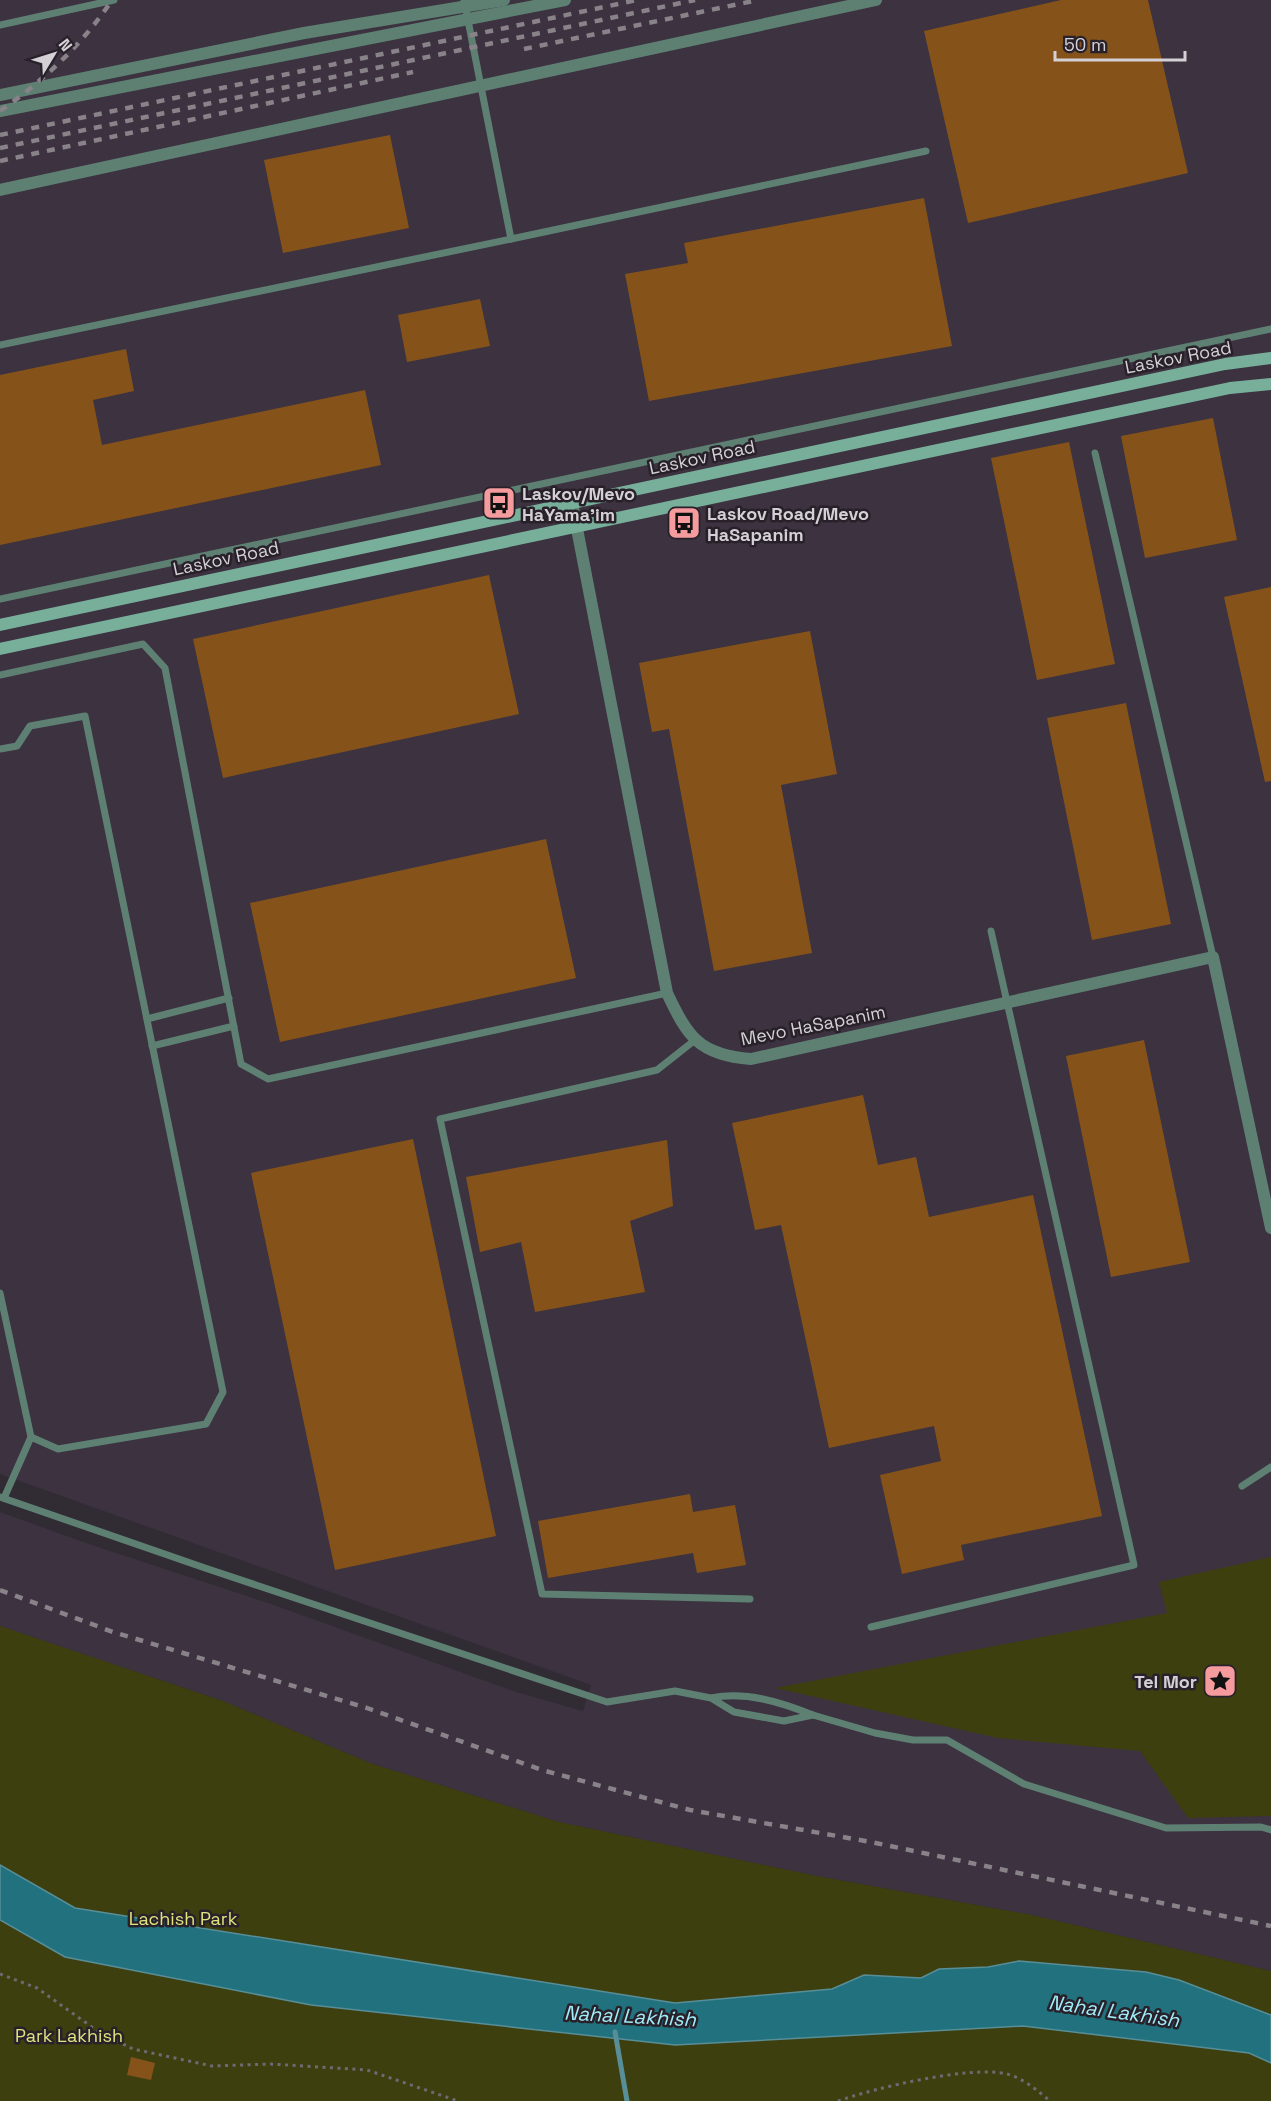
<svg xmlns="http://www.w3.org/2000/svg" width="1271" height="2101" font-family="'Space Grotesk',sans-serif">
<rect width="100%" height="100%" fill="#312b34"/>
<!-- built -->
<path fill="#3c3240" d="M0 0H1271V1971L1032 1915 817 1876 559 1822 370 1763 223 1701 0 1626V1512L89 1544 271 1604 516 1692 583 1711 591 1685 0 1474Z"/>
<!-- green -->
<g fill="#3e3f0f">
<path d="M1271 1557V1816L1188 1818 1140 1751 998 1738 775 1688 1167 1613 1159 1582Z"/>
<path d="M0 1626 223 1701 370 1763 559 1822 817 1876 1032 1915 1271 1971V2101H0Z"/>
</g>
<!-- water -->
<path fill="#21727e" stroke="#578e98" stroke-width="1.5" d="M0 1865 75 1908 675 2003 832 1989 864 1975 921 1978 939 1969 988 1967 1019 1961 1146 1972 1179 1980 1271 2015V2063L1249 2053 1023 2026 675 2045 311 2005 65 1957 0 1920Z"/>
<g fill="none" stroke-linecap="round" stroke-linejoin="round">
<!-- stream -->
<path stroke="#578e98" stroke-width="5" d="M615 2032 627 2101"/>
</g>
<!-- building -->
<g fill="#85531a">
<path d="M1061 0H1148L1188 173 968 223 924 31Z"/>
<path d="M390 135 409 228 283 253 264 160Z"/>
<path d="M924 198 952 346 649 401 625 274 688 263 684 243Z"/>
<path d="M480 299 490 346 407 362 398 315Z"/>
<path d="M126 349 134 391 93 400 102 445 365 390 381 465 0 545V375Z"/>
<path d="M1213 418 1237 540 1145 558 1121 436Z"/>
<path d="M1069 442 1115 664 1037 680 991 458Z"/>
<path d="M489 575 519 714 223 778 193 639Z"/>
<path d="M1271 587V781L1265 782 1224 597Z"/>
<path d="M810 631 837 774 781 785 812 953 714 971 669 729 652 732 639 663Z"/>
<path d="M1126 703 1171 924 1092 940 1047 718Z"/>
<path d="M546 839 576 978 280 1042 250 903Z"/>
<path d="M1144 1040 1190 1262 1111 1277 1066 1056Z"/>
<path d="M863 1095 878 1165 916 1157 929 1217 1033 1195 1102 1516 961 1545 964 1560 902 1574 880 1475 941 1461 934 1426 829 1448 781 1225 755 1230 732 1123Z"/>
<path d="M413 1139 496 1536 335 1570 251 1173Z"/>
<path d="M667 1140 673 1206 630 1221 645 1292 535 1312 521 1242 480 1252 466 1177Z"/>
<path d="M690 1494 693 1512 735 1505 746 1565 697 1573 693 1553 548 1578 538 1521Z"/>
<path d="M131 2057 155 2063 151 2080 127 2075Z"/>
</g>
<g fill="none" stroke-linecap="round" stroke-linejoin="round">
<!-- path -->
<g stroke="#6f6971" stroke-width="3" stroke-dasharray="3 4.5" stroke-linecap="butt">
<path d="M0 1974 37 1988 99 2032 133 2049 212 2066 271 2064 367 2070 458 2101"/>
<path d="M838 2101C875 2088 970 2065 1007 2074 1023 2078 1038 2091 1050 2101"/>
</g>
<!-- lane -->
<g stroke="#5e8073" stroke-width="7">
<path d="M0 25 114 0"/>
<path d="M511 239 926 151"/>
<path d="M0 345 511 239 464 0"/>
<path d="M1095 453 1213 957"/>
<path d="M0 599 1271 329"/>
<path d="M0 675 143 644 165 668 241 1064 268 1079 667 993"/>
<path d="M0 749 17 746 30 726 85 716 223 1392 206 1424 58 1449 31 1437"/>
<path d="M147 1019 229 998"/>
<path d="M695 1040 657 1070 440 1119 542 1594 750 1599"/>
<path d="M152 1046 234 1026"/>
<path d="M0 1293 31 1437 4 1498"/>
<path d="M1242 1486 1271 1467"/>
<path d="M0 1497 205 1568 607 1702 675 1691 711 1698 734 1712 784 1721 813 1715C780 1702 746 1691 711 1698"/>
<path d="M871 1627 1134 1565 991 931"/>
<path d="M813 1715 875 1733 913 1740H947L1024 1784 1166 1828 1261 1827 1271 1830"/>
</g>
<!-- street -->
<g stroke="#5e8073" stroke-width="12">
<path d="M0 95 304 33 504 0"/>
<path d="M0 111 565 0"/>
<path d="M0 190 876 0"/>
<path d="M572 503 667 993C688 1037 699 1055 751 1059L1213 957 1271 1228"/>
</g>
<!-- secondary -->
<g stroke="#77af9a" stroke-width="12">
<path d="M0 625 1225 364 1271 358"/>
<path d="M0 649 1230 388 1271 384"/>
</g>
<!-- rail -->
<g stroke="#888289" stroke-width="4.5" stroke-dasharray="8 8" stroke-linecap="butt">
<path d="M524 49 758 0"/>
<path d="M0 111C43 81 83 44 112 0"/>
<path d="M0 135 637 0"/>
<path d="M0 148 695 0"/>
<path d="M0 161 413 72"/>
<path d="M0 1590 113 1632 367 1708 542 1770 690 1810 871 1842 1271 1926"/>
</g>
</g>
<!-- icons -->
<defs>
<g id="bus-square" transform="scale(1.725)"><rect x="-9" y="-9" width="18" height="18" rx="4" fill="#f59b9d" stroke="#28212a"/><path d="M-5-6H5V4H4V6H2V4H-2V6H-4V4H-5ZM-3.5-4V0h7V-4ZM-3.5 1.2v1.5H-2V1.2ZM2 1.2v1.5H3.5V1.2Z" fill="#111"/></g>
<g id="sight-square" transform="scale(1.725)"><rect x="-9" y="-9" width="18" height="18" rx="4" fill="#f59b9d" stroke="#28212a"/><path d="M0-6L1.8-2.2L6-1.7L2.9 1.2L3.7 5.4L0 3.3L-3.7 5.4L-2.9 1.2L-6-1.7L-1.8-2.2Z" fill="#111"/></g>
</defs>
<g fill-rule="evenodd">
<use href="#bus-square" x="499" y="503"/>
<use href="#bus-square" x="684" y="523"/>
<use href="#sight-square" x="1220" y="1681"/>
</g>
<g text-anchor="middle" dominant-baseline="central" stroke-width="5" stroke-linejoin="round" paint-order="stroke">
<!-- street labels -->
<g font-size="18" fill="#d5d0d6" stroke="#28212a">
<text transform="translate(1178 357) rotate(-11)">Laskov Road</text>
<text transform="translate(702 457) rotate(-12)">Laskov Road</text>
<text transform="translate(226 558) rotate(-12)">Laskov Road</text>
<text transform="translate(813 1025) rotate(-11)">Mevo HaSapanim</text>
</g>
<!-- poi labels -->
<g font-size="18" font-weight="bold" fill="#d5d0d6" stroke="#28212a" text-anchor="start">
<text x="522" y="493">Laskov/Mevo<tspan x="522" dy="21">HaYama'im</tspan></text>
<text x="707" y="513">Laskov Road/Mevo<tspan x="707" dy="21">HaSapanim</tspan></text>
<text x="1197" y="1681" text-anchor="end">Tel Mor</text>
</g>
<!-- park labels -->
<g font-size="18" fill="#e0e47d" stroke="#28212a">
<text x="183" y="1918">Lachish Park</text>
<text x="69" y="2035">Park Lakhish</text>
</g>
<!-- water labels -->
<g font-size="20" font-style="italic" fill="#a1ecf9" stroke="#28212a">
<text transform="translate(1114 2011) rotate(8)">Nahal Lakhish</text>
<text transform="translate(630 2016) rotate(3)">Nahal Lakhish</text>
</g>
</g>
<!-- north arrow -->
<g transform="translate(54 54) rotate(52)" stroke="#28212a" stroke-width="4.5" paint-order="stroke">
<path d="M0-4.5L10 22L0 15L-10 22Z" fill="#d5d0d6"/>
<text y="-9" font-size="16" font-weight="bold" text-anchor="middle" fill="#d5d0d6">N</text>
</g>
<!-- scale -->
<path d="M1055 51v9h130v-9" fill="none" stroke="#d5d0d6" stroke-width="3"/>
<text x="1064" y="51" font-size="18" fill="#d5d0d6" stroke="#28212a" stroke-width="4.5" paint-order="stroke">50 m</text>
</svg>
